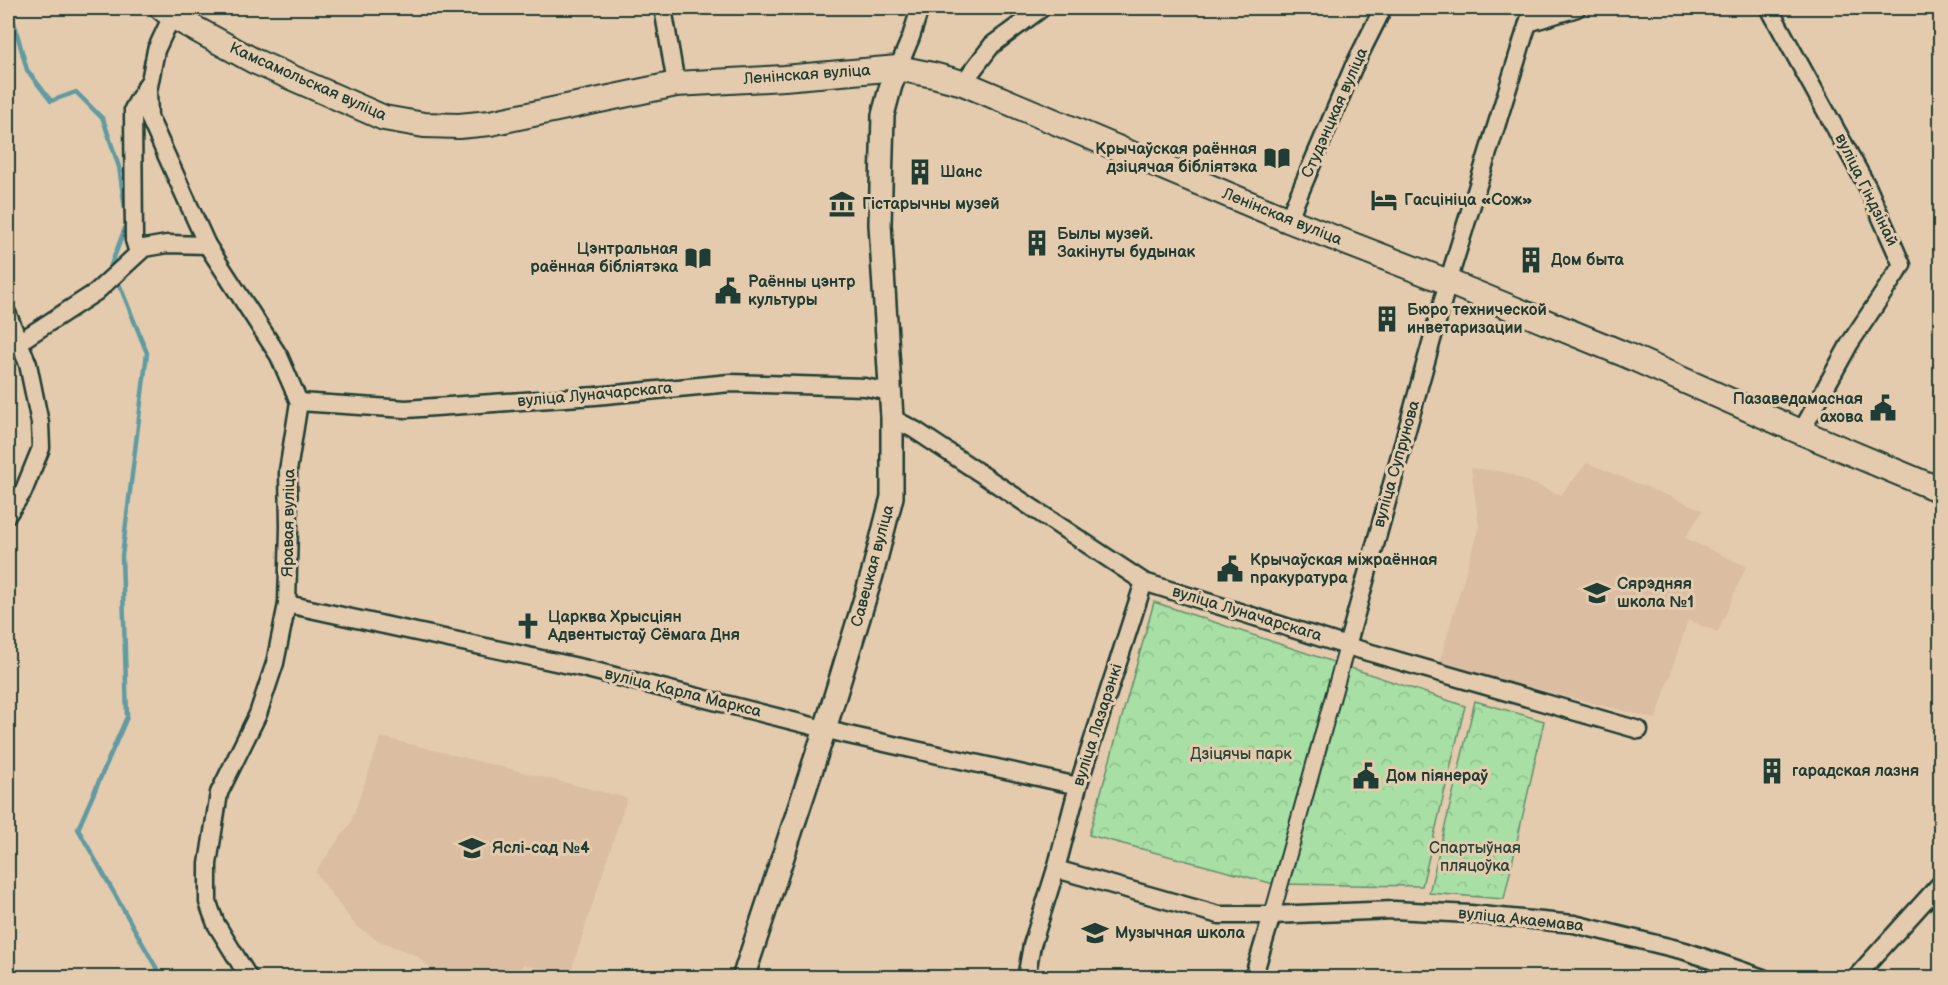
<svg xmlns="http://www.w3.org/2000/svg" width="1948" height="985" font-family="'Balsamiq Sans',sans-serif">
<defs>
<pattern id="forest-crowns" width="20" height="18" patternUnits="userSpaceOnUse" patternTransform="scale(1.5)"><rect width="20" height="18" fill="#a7dfa4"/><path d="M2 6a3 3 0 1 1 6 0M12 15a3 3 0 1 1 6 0" fill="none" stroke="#8fc08e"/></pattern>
</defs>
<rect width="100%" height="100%" fill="#e5cbad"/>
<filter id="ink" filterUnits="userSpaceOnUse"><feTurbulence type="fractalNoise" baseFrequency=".0167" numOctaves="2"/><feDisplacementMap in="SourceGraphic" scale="12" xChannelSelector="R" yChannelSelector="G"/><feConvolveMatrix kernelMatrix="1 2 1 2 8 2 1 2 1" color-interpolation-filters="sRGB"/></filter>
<g filter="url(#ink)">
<!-- built -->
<g fill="#dbbda2">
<path d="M1587 463 1703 510 1685 538 1746 566 1718 632 1688 620 1656 719 1439 664 1479 526 1471 468 1505 472 1561 495Z"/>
<path d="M381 737 627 798 569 977 523 964 517 977H440L417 956 377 940 355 925 315 872 350 824Z"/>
</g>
<!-- forest -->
<g fill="url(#forest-crowns)" stroke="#638e6c" stroke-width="1.5">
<path d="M1154 602 1465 706 1422 886 1274 884 1089 835Z"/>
<path d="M1475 701 1544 721 1504 899 1429 893Z"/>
</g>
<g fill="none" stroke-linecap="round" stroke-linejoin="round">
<!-- stream -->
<g stroke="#609ba2" stroke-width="4.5">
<path d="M10 8 27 70 51 101 76 92 103 119 119 167 126 215"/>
<path d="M111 265 127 223"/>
<path d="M120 286 147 353 122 556 127 717 78 829 162 978"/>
</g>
<!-- pedestrian casing -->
<g stroke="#1f3d34" stroke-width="18">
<path id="pedestrian" d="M1272 915 1347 646"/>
</g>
<!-- minor casing -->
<g stroke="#1f3d34" stroke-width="21">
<g id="minor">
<path d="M663 8 676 84"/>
<path d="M1533 8 1528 23 1577 8"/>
<path d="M1769 8 1867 186 1902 265 1850 343 1801 432"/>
<path d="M172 16 156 50 148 91 149 117 207 245 279 356 299 402 288 471 289 527 287 604 275 663 258 714 219 793 208 864V902L211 911 216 924 249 978"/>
<path d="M898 68 911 37 920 8"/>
<path d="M963 83 992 45 1042 8"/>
<path d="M1288 220 1353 68 1383 8"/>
<path d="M138 253 134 240 133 109 148 83"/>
<path d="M8 315 28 364 40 423 41 448 23 492 8 514"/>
<path d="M19 342 96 292 144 248 167 244 207 245"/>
<path d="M299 402 406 409 595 396 730 383 865 387 890 392"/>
<path d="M892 418 915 430 1144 582 1347 646 1639 730"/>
<path d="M287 604 583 668 844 734 1078 786"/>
<path d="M1347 646 1448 282 1528 23"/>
<path d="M1056 869 1219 915H1272L1394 910 1470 914 1574 924 1685 951 1763 978"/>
<path d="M1026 978 1032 945 1056 869 1078 786 1144 582"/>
<path d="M1253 978 1272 915"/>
<path d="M1855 978 1940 884"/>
</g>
</g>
<!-- tertiary casing -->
<g stroke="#1f3d34" stroke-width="26">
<path id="tertiary" d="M743 978 825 729 872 575 892 497V418L880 224 883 115 891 85 898 68"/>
</g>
<!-- secondary casing -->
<g stroke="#1f3d34" stroke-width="28">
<path id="secondary" d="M162 8 172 16 254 61 384 118 424 125 459 126 490 123 676 84 784 78 898 68 933 75 963 83 1288 220 1448 282 1624 354 1801 432 1940 490"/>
</g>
<!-- pedestrian -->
<use href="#pedestrian" stroke="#e5cbad" stroke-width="14"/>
<!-- minor -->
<use href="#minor" stroke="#e5cbad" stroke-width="16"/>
<!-- tertiary -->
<use href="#tertiary" stroke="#e5cbad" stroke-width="21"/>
<!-- secondary -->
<use href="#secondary" stroke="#e5cbad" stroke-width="24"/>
</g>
</g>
<!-- icons -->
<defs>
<g id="library-bare" transform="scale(2.07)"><path d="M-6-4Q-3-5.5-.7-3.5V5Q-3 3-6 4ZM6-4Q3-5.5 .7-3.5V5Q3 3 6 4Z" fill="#1f3d34" stroke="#e5cbad" stroke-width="2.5" paint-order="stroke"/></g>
<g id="building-bare" transform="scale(2.07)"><path d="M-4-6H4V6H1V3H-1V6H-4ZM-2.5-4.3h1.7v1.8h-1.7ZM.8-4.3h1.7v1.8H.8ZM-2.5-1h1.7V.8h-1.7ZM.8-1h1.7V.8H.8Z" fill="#1f3d34" stroke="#e5cbad" stroke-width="2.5" paint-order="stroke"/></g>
<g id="hotel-bare" transform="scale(2.07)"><path d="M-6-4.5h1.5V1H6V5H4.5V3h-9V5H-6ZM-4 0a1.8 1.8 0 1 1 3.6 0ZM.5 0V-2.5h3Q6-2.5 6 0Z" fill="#1f3d34" stroke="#e5cbad" stroke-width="2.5" paint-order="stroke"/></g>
<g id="museum-bare" transform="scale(2.07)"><path d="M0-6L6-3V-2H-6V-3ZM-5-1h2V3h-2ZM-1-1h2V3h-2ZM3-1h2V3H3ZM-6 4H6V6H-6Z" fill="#1f3d34" stroke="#e5cbad" stroke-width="2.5" paint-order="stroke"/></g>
<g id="civic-bare" transform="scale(2.07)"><path d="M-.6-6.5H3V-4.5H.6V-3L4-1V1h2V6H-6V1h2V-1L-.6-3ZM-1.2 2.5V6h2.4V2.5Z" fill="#1f3d34" stroke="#e5cbad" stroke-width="2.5" paint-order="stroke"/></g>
<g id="school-bare" transform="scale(2.07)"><path d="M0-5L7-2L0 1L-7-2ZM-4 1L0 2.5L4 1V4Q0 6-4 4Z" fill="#1f3d34" stroke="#e5cbad" stroke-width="2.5" paint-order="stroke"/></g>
<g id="church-bare" transform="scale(2.07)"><path d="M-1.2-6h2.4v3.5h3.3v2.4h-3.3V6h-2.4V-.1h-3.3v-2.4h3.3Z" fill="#1f3d34" stroke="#e5cbad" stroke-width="2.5" paint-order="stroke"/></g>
</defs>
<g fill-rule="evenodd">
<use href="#library-bare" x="1277" y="158"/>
<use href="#building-bare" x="920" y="172"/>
<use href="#hotel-bare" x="1384" y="200"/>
<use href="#museum-bare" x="842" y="204"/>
<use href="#building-bare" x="1037" y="243"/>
<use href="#library-bare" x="698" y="258"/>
<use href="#building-bare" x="1531" y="260"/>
<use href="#civic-bare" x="728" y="291"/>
<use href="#building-bare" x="1387" y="319"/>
<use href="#civic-bare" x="1883" y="408"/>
<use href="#civic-bare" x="1230" y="569"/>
<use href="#school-bare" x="1597" y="593"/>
<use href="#church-bare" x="528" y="626"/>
<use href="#building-bare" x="1772" y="771"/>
<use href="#civic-bare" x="1366" y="776"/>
<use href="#school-bare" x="472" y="848"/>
<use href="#school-bare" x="1095" y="933"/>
</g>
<g text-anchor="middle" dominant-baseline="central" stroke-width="6" stroke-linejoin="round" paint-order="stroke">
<!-- street labels -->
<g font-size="16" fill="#1f3d34" stroke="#e5cbad">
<text transform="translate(807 75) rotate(-4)">Ленінская вуліца</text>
<text transform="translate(308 82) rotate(24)">Камсамольская вуліца</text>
<text transform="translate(1335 113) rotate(-66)">Студэнцкая вуліца</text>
<text transform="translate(1866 190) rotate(64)">вуліца Гіндзінай</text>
<text transform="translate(1282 217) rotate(22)">Ленінская вуліца</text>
<text transform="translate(595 395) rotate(-5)">вуліца Луначарскага</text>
<text transform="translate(1397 464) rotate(-74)">вуліца Супрунова</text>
<text transform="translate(289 523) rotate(-89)">Яравая вуліца</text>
<text transform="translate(873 566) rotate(-75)">Савецкая вуліца</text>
<text transform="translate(1247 614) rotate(17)">вуліца Луначарскага</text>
<text transform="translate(683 693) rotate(14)">вуліца Карла Маркса</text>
<text transform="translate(1098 725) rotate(-72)">вуліца Лазарэнкі</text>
<text transform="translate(1521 920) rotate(6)">вуліца Акаемава</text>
</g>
<!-- poi labels -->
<g font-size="16" font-weight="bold" fill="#1f3d34" stroke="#e5cbad" text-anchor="start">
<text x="1257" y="149" text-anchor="end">Крычаўская раённая<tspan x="1257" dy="18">дзіцячая бібліятэка</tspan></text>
<text x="940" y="172">Шанс</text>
<text x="1404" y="200">Гасцініца «Сож»</text>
<text x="862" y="204">Гістарычны музей</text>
<text x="1057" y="234">Былы музей.<tspan x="1057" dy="18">Закінуты будынак</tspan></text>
<text x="678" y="249" text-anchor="end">Цэнтральная<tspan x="678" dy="18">раённая бібліятэка</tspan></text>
<text x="1551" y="260">Дом быта</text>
<text x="748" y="282">Раённы цэнтр<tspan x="748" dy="18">культуры</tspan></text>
<text x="1407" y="310">Бюро технической<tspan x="1407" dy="18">инветаризации</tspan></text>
<text x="1863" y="399" text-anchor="end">Пазаведамасная<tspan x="1863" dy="18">ахова</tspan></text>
<text x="1250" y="560">Крычаўская міжраённая<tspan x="1250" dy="18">пракуратура</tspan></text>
<text x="1617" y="584">Сярэдняя<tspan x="1617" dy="18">школа №1</tspan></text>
<text x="548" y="617">Царква Хрысціян<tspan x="548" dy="18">Адвентыстаў Сёмага Дня</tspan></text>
<text x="1792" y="771">гарадская лазня</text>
<text x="1386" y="776">Дом піянераў</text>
<text x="492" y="848">Яслі-сад №4</text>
<text x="1115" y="933">Музычная школа</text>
</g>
<!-- park labels -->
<g font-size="16" fill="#26453a" stroke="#e5cbad">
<text x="1241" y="754">Дзіцячы парк</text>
<text x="1475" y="848">Спартыўная<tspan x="1475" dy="18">пляцоўка</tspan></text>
</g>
</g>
<!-- margin -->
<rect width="1948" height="985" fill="none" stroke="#e5cbad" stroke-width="30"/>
<rect x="15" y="15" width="1918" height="955" fill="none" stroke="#1f3d34" stroke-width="2" filter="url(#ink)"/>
</svg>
